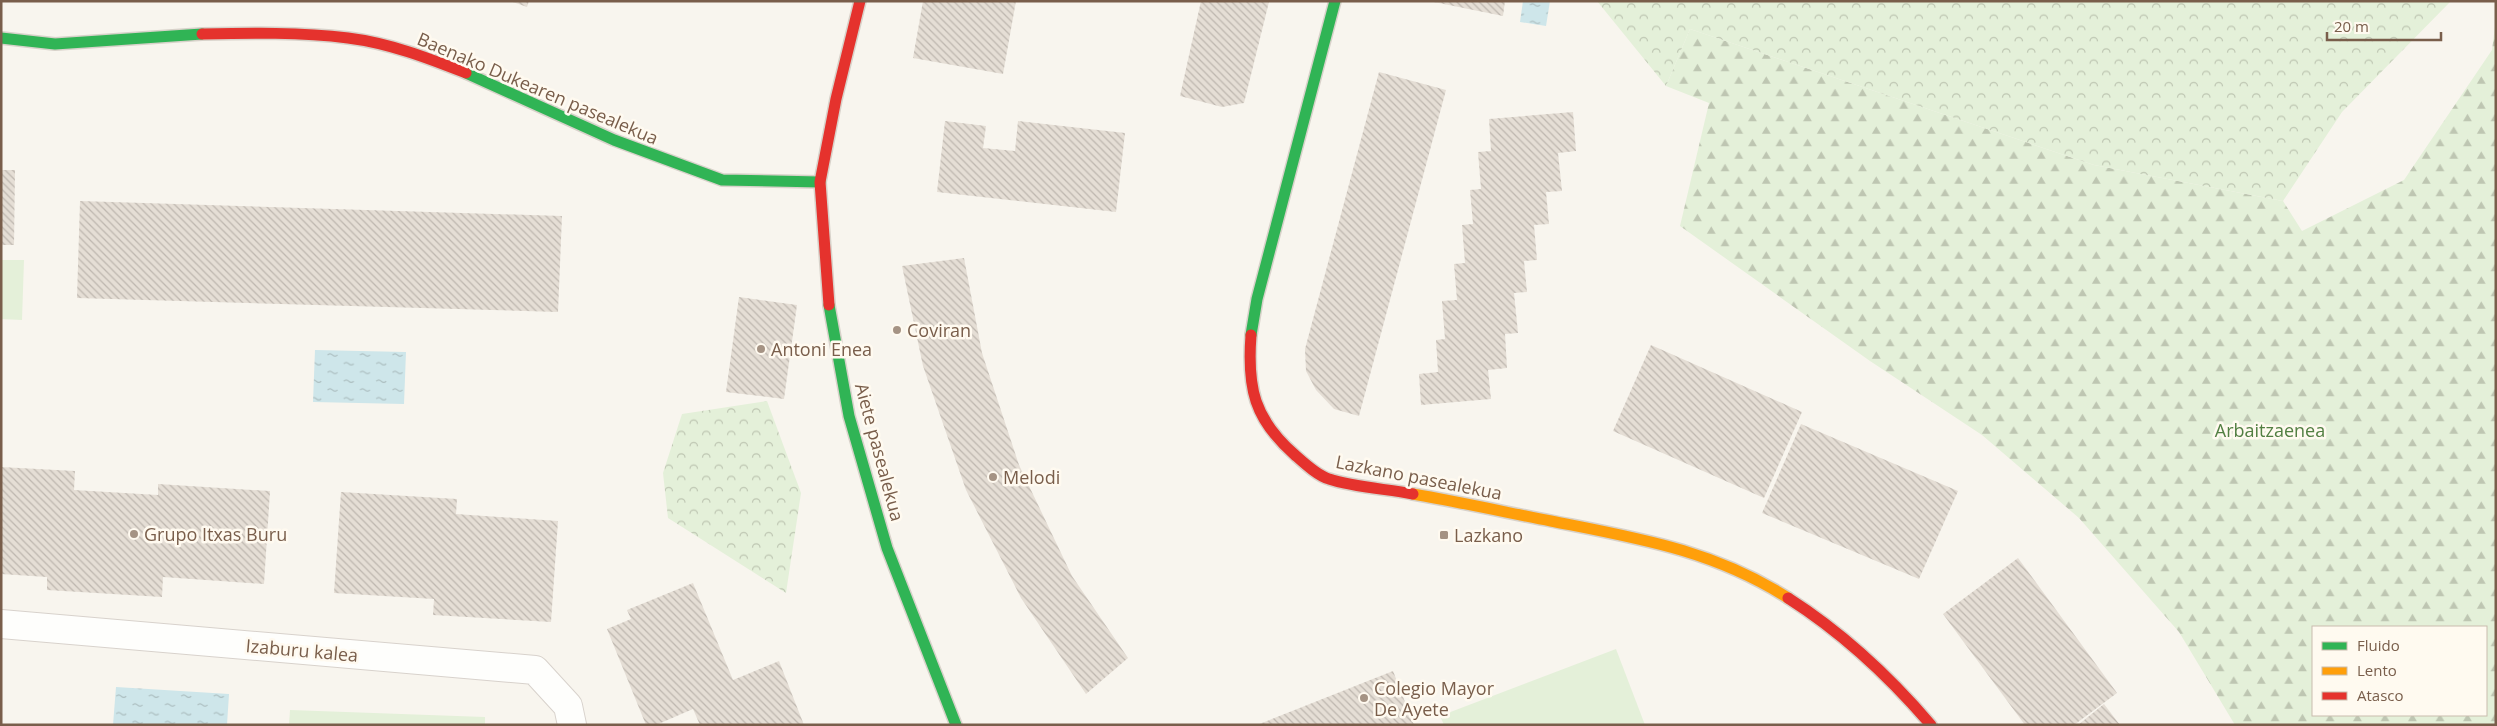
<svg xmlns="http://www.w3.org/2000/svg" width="2497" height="726" font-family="'Open Sans',sans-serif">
<defs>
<pattern id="forest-firs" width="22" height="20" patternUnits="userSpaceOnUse" patternTransform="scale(1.25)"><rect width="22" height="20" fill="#e4f0d9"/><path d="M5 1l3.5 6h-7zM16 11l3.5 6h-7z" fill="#bec6b2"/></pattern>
<pattern id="park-crowns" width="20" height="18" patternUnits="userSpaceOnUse" patternTransform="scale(1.25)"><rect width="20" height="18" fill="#e4f0d9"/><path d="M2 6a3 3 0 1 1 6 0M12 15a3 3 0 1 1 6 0" fill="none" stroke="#bec6b2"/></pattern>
<pattern id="water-ripples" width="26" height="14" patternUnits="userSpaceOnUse" patternTransform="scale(1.25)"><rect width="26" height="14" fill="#cee6ea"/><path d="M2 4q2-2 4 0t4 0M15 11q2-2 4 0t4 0" fill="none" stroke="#acbec0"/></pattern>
<pattern id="building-back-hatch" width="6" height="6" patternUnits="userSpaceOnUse" patternTransform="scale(1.25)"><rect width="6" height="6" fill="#e5ded5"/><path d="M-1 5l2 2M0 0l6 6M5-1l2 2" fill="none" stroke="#beb7af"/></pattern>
</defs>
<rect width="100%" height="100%" fill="#f8f5ee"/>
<!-- grass -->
<g fill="#e4f0d9">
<path d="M1 260H24L22 320 1 319Z"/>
<path d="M1616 649 1645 725H1444L1440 716Z"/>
<path d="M290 710 485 717V725H289Z"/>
</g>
<!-- forest -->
<path fill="url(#forest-firs)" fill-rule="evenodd" d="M2496 19V725H2235L2179 632 2079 518 1982 435 1870 361 1680 226 1709 103 1666 86 1690 29 2094 165 2283 201 2302 231 2404 180 2492 50ZM2313 627H2486V715H2313Z"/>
<!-- park -->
<g fill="url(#park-crowns)">
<path d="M1597 1H2451L2342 112 2283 201 2094 165 1690 29 1666 86Z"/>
<path d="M767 401 801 493 786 593 668 518 663 473 682 414Z"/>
</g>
<!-- water -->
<g fill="url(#water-ripples)">
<path d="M1523 1H1550L1546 26 1520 22Z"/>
<path d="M315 350 406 352 404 404 313 402Z"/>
<path d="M116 687 229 694 227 725H113Z"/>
</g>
<!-- building -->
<g fill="url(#building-back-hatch)">
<path d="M510 1H529L527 7Z"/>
<path d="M923 1H1016L1003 74 913 58Z"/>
<path d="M1201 1 1269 2 1244 103 1222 107 1180 96Z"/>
<path d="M1429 1H1505L1503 16Z"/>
<path d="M1379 72 1446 90 1359 416 1334 409 1316 390 1306 371 1305 349Z"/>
<path d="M1573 112 1576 151 1558 153 1562 191 1546 192 1549 224 1534 225 1537 260 1524 261 1527 292 1514 293 1518 333 1505 334 1507 368 1488 370 1491 399 1421 405 1419 374 1438 372 1436 340 1445 339 1442 301 1457 300 1454 264 1465 263 1462 225 1473 224 1470 190 1481 189 1478 152 1491 151 1489 119Z"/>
<path d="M945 121 986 126 983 148 1015 151 1018 121 1125 133 1116 212 937 192Z"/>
<path d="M1 170H15L14 245H1Z"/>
<path d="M80 201 562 216 558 312 77 298Z"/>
<path d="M964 258 982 353 1019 465 1072 576 1128 658 1086 694 1021 598 966 490 923 366 902 266Z"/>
<path d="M739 297 797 305 784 399 726 392Z"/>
<path d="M1651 345 1802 412 1764 498 1613 431Z"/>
<path d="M1801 424 1958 491 1919 579 1762 513Z"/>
<path d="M1 467 75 471 74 490 158 495V484L270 491 264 584 163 577 162 597 47 590V577L1 574Z"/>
<path d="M341 492 457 499 456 514 558 521 551 622 433 615 434 599 334 593Z"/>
<path d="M2018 558 2117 693 2074 725H2025L1943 614Z"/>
<path d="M693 583 733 680 779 661 804 725H700L693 709 656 725H646L607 629 631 619 627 610Z"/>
<path d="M1393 671 1414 725H1257Z"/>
<path d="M2104 704 2120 725H2078Z"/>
</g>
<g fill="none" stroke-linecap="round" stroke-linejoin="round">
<!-- street casing -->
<g stroke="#d8d2cc" stroke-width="30">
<path id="street" d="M1 624 535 670 568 706 572 725"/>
</g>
<!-- fast casing -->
<g stroke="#d8d2ca" stroke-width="14">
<g id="fast">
<path d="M1 38 55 44 202 34"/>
<path d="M466 73 614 140 722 180 820 182"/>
<path d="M829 305 849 416 887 548 956 725"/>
<path d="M1251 335 1257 299 1335 1"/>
</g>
</g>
<!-- slow casing -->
<g stroke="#d8d2ca" stroke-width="14">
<path id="slow" d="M1413 494C1459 502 1505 512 1551 521 1637 538 1713 550 1788 598"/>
</g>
<!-- jam casing -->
<g stroke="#d8d2ca" stroke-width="14">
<g id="jam">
<path d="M202 34C251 33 300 32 348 38 389 43 428 58 466 73"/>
<path d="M829 305 820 182 836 99 860 1"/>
<path d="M1251 335C1247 388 1254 419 1295 455 1304 463 1318 476 1329 479 1353 487 1387 489 1413 494"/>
<path d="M1788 598C1843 633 1889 676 1931 725"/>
</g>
</g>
<!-- street -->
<use href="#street" stroke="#fefefc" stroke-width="28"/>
<!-- fast -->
<use href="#fast" stroke="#30b455" stroke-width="11"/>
<!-- slow -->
<use href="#slow" stroke="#ff9f0a" stroke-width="11"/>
<!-- jam -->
<use href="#jam" stroke="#e5322d" stroke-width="11"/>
</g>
<!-- markers -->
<g fill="#a59384" stroke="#fffaf0" stroke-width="2">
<circle cx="897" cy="330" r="5"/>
<circle cx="761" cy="349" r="5"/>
<circle cx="993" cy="477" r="5"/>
<circle cx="134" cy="534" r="5"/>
<rect x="1439" y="530" width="10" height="10" rx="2.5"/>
<circle cx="1364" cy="698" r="5"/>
</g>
<g text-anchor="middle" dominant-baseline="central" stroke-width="5" stroke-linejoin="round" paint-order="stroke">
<!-- street labels -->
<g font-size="18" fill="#795e4b" stroke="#fffaf0">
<text transform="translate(538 88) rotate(23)">Baenako Dukearen pasealekua</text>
<text transform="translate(880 452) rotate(75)">Aiete pasealekua</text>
<text transform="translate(1419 477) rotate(11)">Lazkano pasealekua</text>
<text transform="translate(302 650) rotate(5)">Izaburu kalea</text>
</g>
<!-- poi labels -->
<g font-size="18" fill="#795e4b" stroke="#fffaf0" text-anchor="start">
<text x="907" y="330">Coviran</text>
<text x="771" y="349">Antoni Enea</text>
<text x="1003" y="477">Melodi</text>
<text x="144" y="534">Grupo Itxas Buru</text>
<text x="1454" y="535">Lazkano</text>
<text x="1374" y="688">Colegio Mayor<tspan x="1374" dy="21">De Ayete</tspan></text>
</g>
<!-- park labels -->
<g font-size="18" fill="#527f42" stroke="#fffaf0">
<text x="2270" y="430">Arbaitzaenea</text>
</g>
</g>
<!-- border -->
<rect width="2497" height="726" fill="none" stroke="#795e4b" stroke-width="5"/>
<!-- legend -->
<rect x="2312" y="626" width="175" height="90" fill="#fffaf0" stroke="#c9bcae"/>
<rect x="2322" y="642" width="25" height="8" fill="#30b455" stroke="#c9bcae"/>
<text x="2357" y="651" font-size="15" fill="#795e4b">Fluido</text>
<rect x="2322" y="667" width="25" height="8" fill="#ff9f0a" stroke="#c9bcae"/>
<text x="2357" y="676" font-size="15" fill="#795e4b">Lento</text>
<rect x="2322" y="692" width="25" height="8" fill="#e5322d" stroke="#c9bcae"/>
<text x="2357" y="701" font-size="15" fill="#795e4b">Atasco</text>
<!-- scale -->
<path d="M2327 32v8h114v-8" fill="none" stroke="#795e4b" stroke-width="2.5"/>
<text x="2334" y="32" font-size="15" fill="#795e4b" stroke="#fffaf0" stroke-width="4" paint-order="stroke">20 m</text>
</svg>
